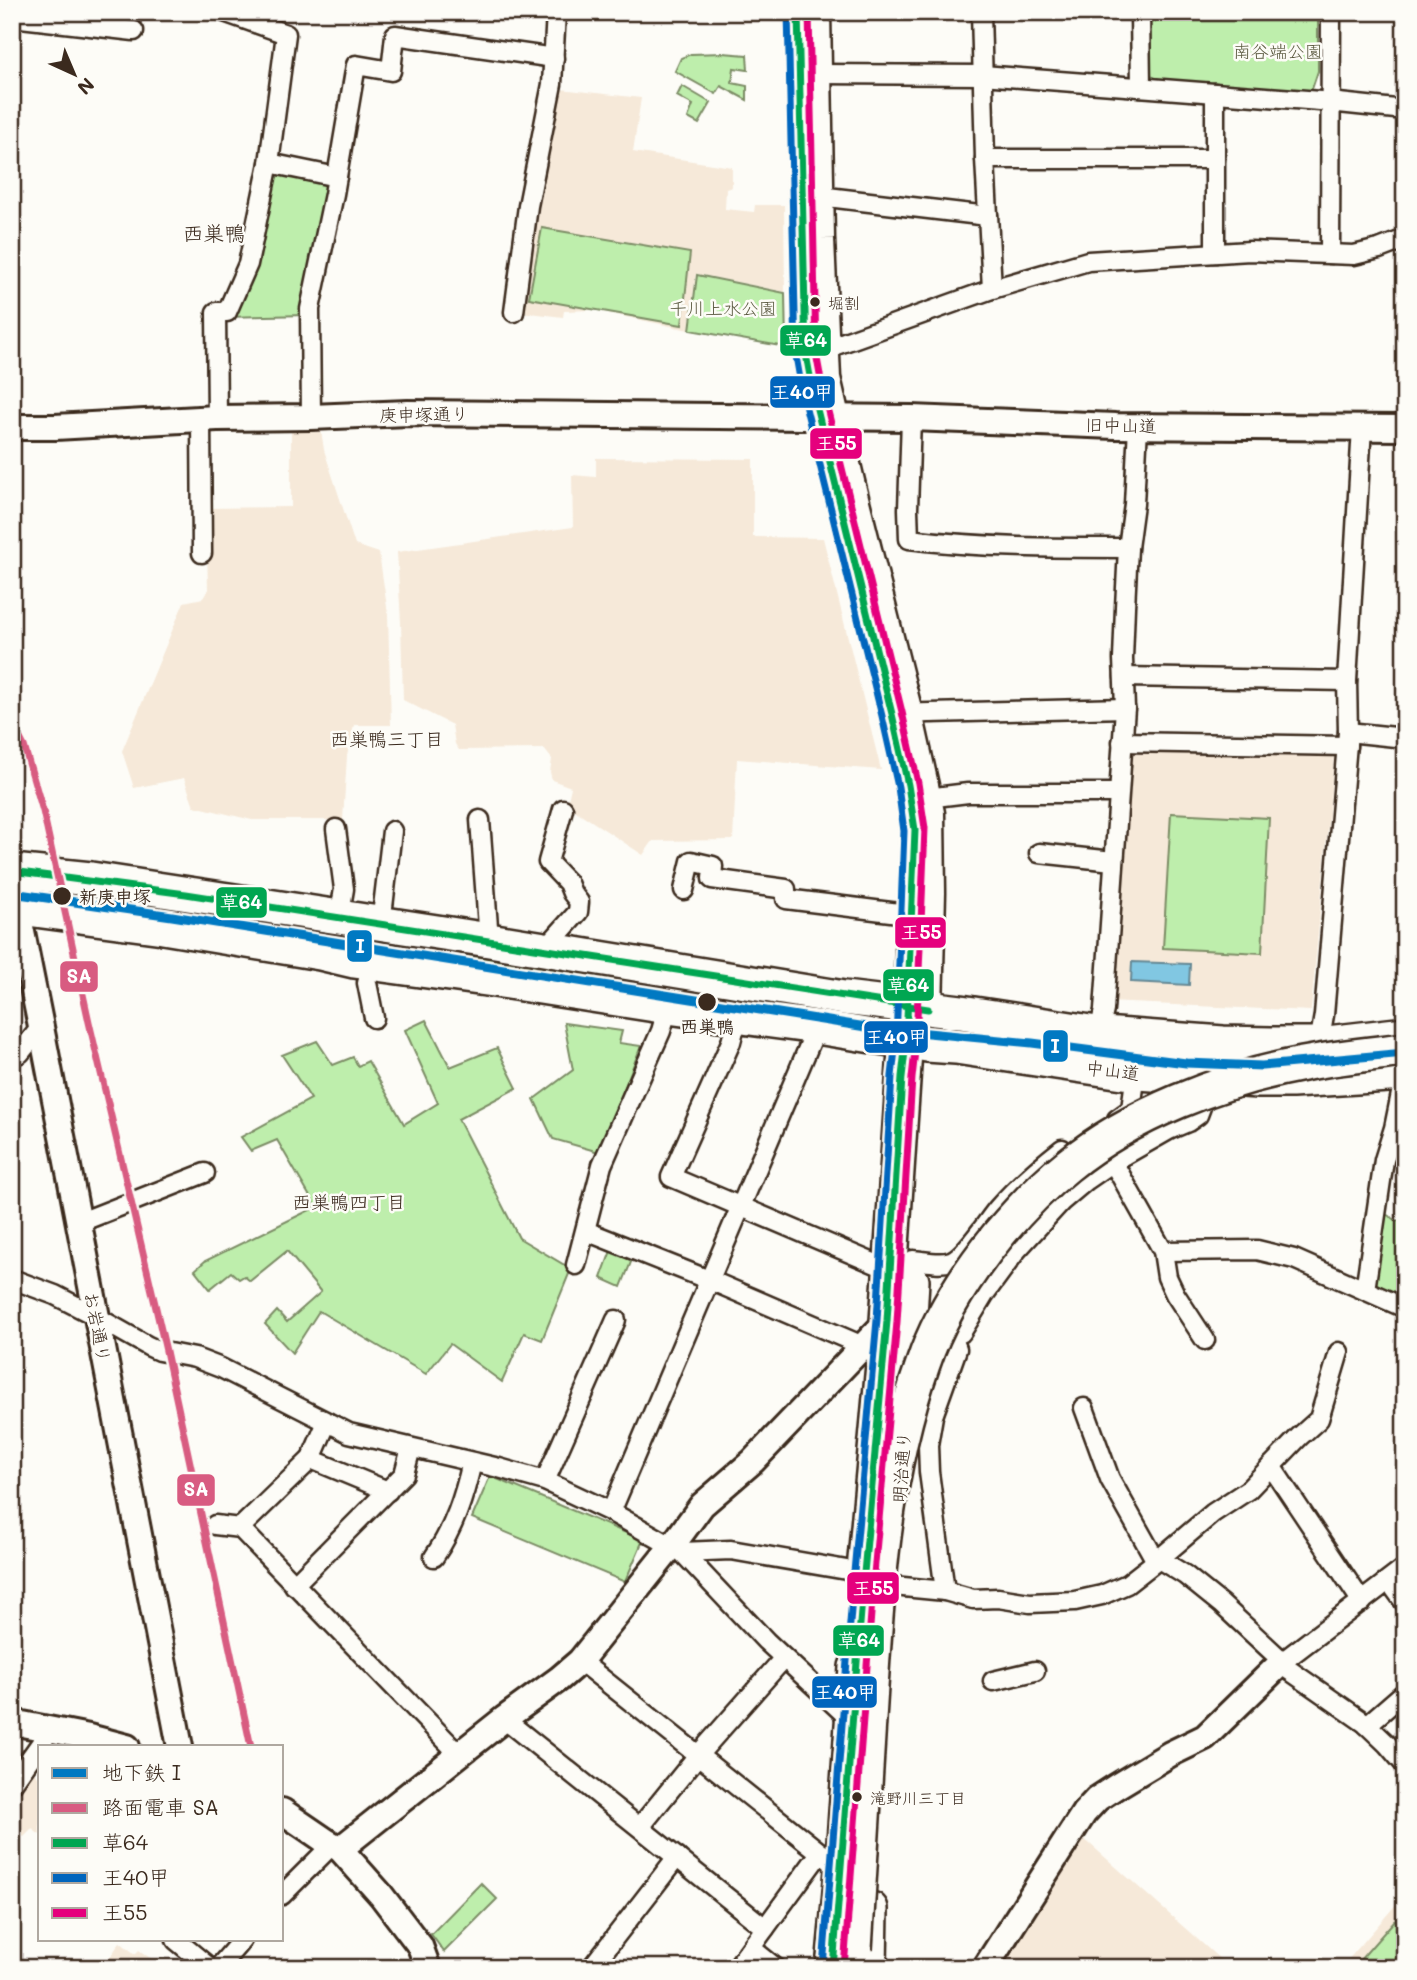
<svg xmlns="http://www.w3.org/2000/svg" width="1417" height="1980" font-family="Mali,'Klee One',sans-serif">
<rect width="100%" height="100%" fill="#fdfcf7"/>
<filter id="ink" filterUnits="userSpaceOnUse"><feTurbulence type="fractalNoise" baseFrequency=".0143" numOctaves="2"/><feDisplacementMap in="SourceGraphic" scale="14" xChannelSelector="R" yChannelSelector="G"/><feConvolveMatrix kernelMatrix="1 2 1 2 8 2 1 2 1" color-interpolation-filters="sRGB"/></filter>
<g filter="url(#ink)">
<!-- built -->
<g fill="#f6e9d9">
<path d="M560 89 641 98 633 152 732 167V187L726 189 725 209 754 212 755 205H784L785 292 696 274 689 330 593 310 564 311 563 317 521 312Z"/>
<path d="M320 423 324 450 355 545 379 553 388 614 391 725H354L347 756 343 820H252L194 806 184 778 134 788 122 751 184 602 203 598 208 590 206 508 291 507V425Z"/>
<path d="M596 458 753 459V537L823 538 881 770 737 759 733 840 653 841 643 855 567 805 571 787 552 780 550 772 552 759 544 749 459 750 455 744 452 725 403 700 401 623 397 552 573 527 572 475 596 477Z"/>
<path d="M1133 749 1331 752 1334 758 1311 1011 1108 1002 1125 755Z"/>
<path d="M31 1769 40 1778V1835L32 1829 24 1837 12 1827V1796Z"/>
<path d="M1081 1836 1230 1968H997Z"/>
<path d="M1399 1901 1405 1906V1968H1341Z"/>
<path d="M120 1942 135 1954 139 1950 161 1966 160 1968H103Z"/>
</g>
<!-- green -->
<g fill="#beeeac" stroke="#7c8c65" stroke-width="2">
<path d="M1150 12H1318V71L1311 92 1160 82 1150 74Z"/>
<path d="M723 53 747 55 748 70 734 68 732 83 747 86V100L721 86 716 94 675 71 681 58 691 54Z"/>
<path d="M682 86 711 103 699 124 688 118 693 105 677 96Z"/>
<path d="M272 171 329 181 306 315 228 317Z"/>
<path d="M542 228 690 253 682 325 529 298Z"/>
<path d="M697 275 785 293 786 347 690 330Z"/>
<path d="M1171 813 1269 818 1262 953 1163 948Z"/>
<path d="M466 949 551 962 631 981 630 985 505 968 465 954Z"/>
<path d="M426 1020 450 1067 497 1048 517 1088 458 1119 519 1238 571 1269 542 1340 524 1333 502 1382 450 1344 426 1374 319 1311 292 1353 265 1324 277 1311 287 1322 321 1292 287 1251 250 1281 244 1276 239 1279 231 1272 210 1289 195 1270 205 1261 316 1207 277 1140 251 1151 241 1137 311 1099 282 1055 317 1041 333 1065 353 1057 358 1066 368 1061 404 1124 438 1103 405 1030Z"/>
<path d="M564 1023 622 1031 619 1043 641 1046 599 1152 553 1139 534 1099 573 1070Z"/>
<path d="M1382 1212 1405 1225V1304L1373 1289Z"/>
<path d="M612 1248 633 1257 621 1287 601 1278Z"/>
<path d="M490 1476 643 1540 625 1582 472 1518Z"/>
<path d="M481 1883 497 1899 444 1952 431 1934Z"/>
<path d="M1402 1912 1405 1915V1968H1353Z"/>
</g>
<!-- water -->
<path fill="#81c7e2" stroke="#658894" stroke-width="2" d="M1132 962 1190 964 1189 985 1131 982Z"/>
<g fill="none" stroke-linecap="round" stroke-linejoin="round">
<!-- street casing -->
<g stroke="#3b2a1e" stroke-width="23">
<g id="street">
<path d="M981 12 985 159 992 289"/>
<path d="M1140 12 1141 87"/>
<path d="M12 17 134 31"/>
<path d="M817 74 982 75 1320 101 1405 110"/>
<path d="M1215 93V253"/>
<path d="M985 159H1215"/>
<path d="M269 163 337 177"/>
<path d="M819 196 988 216"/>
<path d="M1330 254 1331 12"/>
<path d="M514 312 528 206 552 84 556 12"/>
<path d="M825 349 992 289 1088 261 1250 251 1354 255 1379 249 1405 239"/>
<path d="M311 417 310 309 334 194 356 65 391 71 395 35 554 58"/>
<path d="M217 418 216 312H227L248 264 269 163 286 34 224 12"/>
<path d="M911 418 908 509 909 539C982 548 1055 548 1128 548"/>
<path d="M201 419 202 553"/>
<path d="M1124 677 1347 681"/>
<path d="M892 714 1125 708"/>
<path d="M1348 732 1405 738"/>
<path d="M1122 742 1347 746"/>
<path d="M927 798 968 793H1118"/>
<path d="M480 820 489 940"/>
<path d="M336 829 344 889 339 918"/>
<path d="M1039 853 1113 861"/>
<path d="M684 890 691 861 713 866 712 879 786 889V899L899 913"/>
<path d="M381 924 392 831"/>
<path d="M545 949 578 912 579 902 572 893 568 883 548 862 563 809"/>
<path d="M367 983 374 1018"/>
<path d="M738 1015 731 1042 671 1177 890 1270"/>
<path d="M1099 1033 1104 1010 1125 708 1123 659 1125 607 1128 548 1134 504 1138 426"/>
<path d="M1319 1044 1324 1015 1348 732 1347 681 1362 427"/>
<path d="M12 1056 20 1053 41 1027"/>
<path d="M1117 1119 1131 1109 1136 1073"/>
<path d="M1113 1162 1163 1251 1167 1277 1175 1294 1205 1340"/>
<path d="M78 1223 205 1173"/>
<path d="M586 1231 719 1284 863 1346"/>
<path d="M1163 1251 1257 1250 1294 1259 1405 1308"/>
<path d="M913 1260C925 1261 940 1265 951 1261 966 1255 987 1221 998 1208 1017 1186 1039 1167 1062 1149"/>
<path d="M576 1265 602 1165 661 1031 668 1007"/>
<path d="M12 1279 55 1295 86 1311 148 1346 159 1351 195 1358 221 1368 349 1433 499 1468 545 1481 611 1512 682 1552 731 1550 864 1573"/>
<path d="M1365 1290 1384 1160 1394 1128 1405 1074"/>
<path d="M931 1337 952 1336 961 1333 984 1295 1017 1250 1061 1202 1087 1180 1113 1162 1169 1130 1188 1122 1198 1115 1207 1091"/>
<path d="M1084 1408 1110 1479 1156 1561"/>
<path d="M311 1459 388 1491"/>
<path d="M1271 1466 1362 1602"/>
<path d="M545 1481 616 1320"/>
<path d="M611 1512 817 1027"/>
<path d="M215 1525 240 1528 459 1754"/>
<path d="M240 1528 311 1459 327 1422"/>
<path d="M682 1552 766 1641 852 1721"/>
<path d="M434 1557C454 1528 464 1497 472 1462"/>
<path d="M1159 1559 1185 1575 1221 1604 1278 1657 1289 1670 1365 1723 1387 1744 1405 1765"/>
<path d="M1389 1581 1405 1603"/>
<path d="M294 1585 404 1474 411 1448"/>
<path d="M893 1586 945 1591 973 1599 998 1598 1030 1603 1075 1601 1102 1595 1127 1584 1159 1559 1213 1513 1248 1490 1299 1437 1319 1419 1339 1352"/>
<path d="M945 1591 929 1472 928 1445 933 1416 957 1349 952 1336"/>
<path d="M580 1661 842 1870"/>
<path d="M1282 1662 1405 1568"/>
<path d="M993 1681 1035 1671"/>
<path d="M504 1719 765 1928"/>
<path d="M1367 1725 1405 1692"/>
<path d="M12 1784 51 1729"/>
<path d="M640 1827 699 1754 784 1658"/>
<path d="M282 1895 332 1845"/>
<path d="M176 1940 210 1968"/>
<path d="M751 1948 776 1968"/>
<path d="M218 1968 242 1940"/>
<path d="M591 1968 677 1857"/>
<path d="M736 1968 820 1853"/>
</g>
</g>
<!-- secondary casing -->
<g stroke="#3b2a1e" stroke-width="30">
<g id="secondary">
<path d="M12 427H55L217 418 311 417 408 413 911 418 1115 426 1405 428"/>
<path d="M12 899 17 907 41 1027 180 1747"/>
<path d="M12 1722 89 1737 127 1747"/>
<path d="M282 1811 326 1841 340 1849 381 1895 420 1946 428 1968"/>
<path d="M340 1849 504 1719 559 1679 580 1661 672 1546 702 1505 753 1461 887 1321"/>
<path d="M985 1968 1084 1813 1097 1799 1117 1786 1170 1754 1205 1737 1282 1662"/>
</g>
</g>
<!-- primary casing -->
<g stroke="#3b2a1e" stroke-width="33">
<g id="primary">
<path d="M816 12 820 239 826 378 851 486 908 713 930 813 931 893 928 1009"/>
<path d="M908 1006 910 939"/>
</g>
</g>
<!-- highway casing -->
<g stroke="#3b2a1e" stroke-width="38">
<g id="highway">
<path d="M12 871 91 879 489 940 844 998 961 1012 1103 1034 1223 1043 1271 1044H1319L1405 1034"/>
<path d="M12 907 163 927 320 953 354 961 508 982 668 1007 817 1027 927 1045 956 1047 1123 1072 1258 1081H1292L1405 1074"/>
<path d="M905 1401 912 1281"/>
<path d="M863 1581 887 1321 907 1021"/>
<path d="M833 1968 842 1870 856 1667"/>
<path d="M870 1968 871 1909"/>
</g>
</g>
<!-- street -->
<use href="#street" stroke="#fdfcf7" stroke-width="18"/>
<!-- secondary -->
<use href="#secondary" stroke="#fdfcf7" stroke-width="24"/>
<!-- primary -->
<use href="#primary" stroke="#fdfcf7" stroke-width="28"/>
<!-- highway -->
<use href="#highway" stroke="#fdfcf7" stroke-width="33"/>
<!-- highway-bridge casing -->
<g stroke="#3b2a1e" stroke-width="38" stroke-linecap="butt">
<path id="highway-bridge" d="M855 1949C860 1873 865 1797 869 1720 876 1602 883 1476 923 1364 939 1316 967 1273 999 1234 1020 1209 1042 1186 1067 1166 1131 1114 1222 1079 1303 1064 1337 1057 1371 1054 1405 1050"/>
</g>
<!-- highway-bridge -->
<use href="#highway-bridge" stroke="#fdfcf7" stroke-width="33"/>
<!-- bus-1 casing -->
<g stroke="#fdfcf7" stroke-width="12">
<g id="bus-1">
<path d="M798 12 806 354 813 393 892 714 908 785 915 830 906 1042 902 1077 887 1321 864 1573 833 1968"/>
<path d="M12 871 186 894 928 1009"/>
</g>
</g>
<!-- bus-2 casing -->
<g stroke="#fdfcf7" stroke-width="12">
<path id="bus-2" d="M788 12 796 356 803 396 882 716 898 787 904 831 896 1041 892 1076 877 1320 854 1572 823 1967"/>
</g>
<!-- bus-3 casing -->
<g stroke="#fdfcf7" stroke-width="12">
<path id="bus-3" d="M809 12 816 353 823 391 902 712 918 783 925 828 916 1042 912 1078 897 1322 874 1574 844 1968"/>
</g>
<!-- bus-1 -->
<use href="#bus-1" stroke="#00a651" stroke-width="7"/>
<!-- bus-2 -->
<use href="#bus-2" stroke="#0065bd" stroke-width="7"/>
<!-- bus-3 -->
<use href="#bus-3" stroke="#e5007d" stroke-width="7"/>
<!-- tram-1 casing -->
<g stroke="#fdfcf7" stroke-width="12">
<path id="tram-1" d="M12 723 24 746 43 811 89 1022 166 1351 251 1747"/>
</g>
<!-- tram-1 -->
<use href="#tram-1" stroke="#d85b81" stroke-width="7"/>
<!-- metro-1 casing -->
<g stroke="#fdfcf7" stroke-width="14">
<path id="metro-1" d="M12 893 172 916 866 1027 1032 1043 1186 1063 1262 1066 1405 1053"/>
</g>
<!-- metro-1 -->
<use href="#metro-1" stroke="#0079c2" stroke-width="9"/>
</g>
</g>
<!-- markers -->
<g fill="#3b2a1e" stroke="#fdfcf7" stroke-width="2.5">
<circle cx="815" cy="302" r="6"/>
<circle cx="62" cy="896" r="10"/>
<circle cx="707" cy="1002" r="10"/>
<circle cx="857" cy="1797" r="6"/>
</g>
<g text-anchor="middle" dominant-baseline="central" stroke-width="5" stroke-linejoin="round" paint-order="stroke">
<!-- bus labels -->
<g font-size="16" fill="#3b2a1e" stroke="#fdfcf7" text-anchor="start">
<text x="828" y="302">堀割</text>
<text x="870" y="1797">滝野川三丁目</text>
</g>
<!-- park labels -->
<g font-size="18" fill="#5c5b42" stroke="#fdfcf7">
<text x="1278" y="51">南谷端公園</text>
<text x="723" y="308">千川上水公園</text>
</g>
<!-- street labels -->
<g font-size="18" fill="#3b2a1e" stroke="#fdfcf7">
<text transform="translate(424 414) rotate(-1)">庚申塚通り</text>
<text transform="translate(1121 425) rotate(1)">旧中山道</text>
<text transform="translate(1113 1070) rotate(7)">中山道</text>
<text transform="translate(98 1327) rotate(79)">お岩通り</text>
<text transform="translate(901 1467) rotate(-86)">明治通り</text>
</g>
<!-- stop labels -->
<g font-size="18" font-weight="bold" fill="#3b2a1e" stroke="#fdfcf7" text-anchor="start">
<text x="79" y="896">新庚申塚</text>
<text x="707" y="1026" text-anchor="middle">西巣鴨</text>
</g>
<!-- neighbourhood labels -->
<g font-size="19" fill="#3b2a1e" stroke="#fdfcf7">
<text x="387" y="738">西巣鴨三丁目</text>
<text x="349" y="1201">西巣鴨四丁目</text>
</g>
<!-- quarter labels -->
<g font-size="21" fill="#3b2a1e" stroke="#fdfcf7">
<text x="214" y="232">西巣鴨</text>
</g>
</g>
<g stroke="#fdfcf7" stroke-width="2.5">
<rect x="779" y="324" width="53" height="33" rx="7" fill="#00a651"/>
<rect x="769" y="375" width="67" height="34" rx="7" fill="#0065bd"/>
<rect x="809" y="427" width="54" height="33" rx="7" fill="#e5007d"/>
<rect x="215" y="886" width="53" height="33" rx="7" fill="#00a651"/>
<rect x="894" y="916" width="53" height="33" rx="7" fill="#e5007d"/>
<rect x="346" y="929" width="27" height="34" rx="7" fill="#0079c2"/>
<rect x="59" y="960" width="40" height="33" rx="7" fill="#d85b81"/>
<rect x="882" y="968" width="53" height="34" rx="7" fill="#00a651"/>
<rect x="863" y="1020" width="66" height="34" rx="7" fill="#0065bd"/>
<rect x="1042" y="1029" width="27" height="34" rx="7" fill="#0079c2"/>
<rect x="176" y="1473" width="40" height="34" rx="7" fill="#d85b81"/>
<rect x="846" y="1571" width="54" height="34" rx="7" fill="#e5007d"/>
<rect x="832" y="1624" width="53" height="33" rx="7" fill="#00a651"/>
<rect x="811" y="1675" width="67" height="34" rx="7" fill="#0065bd"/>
</g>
<g font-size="19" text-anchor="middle" font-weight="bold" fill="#fff">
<text x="806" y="347">草64</text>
<text x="802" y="399">王40甲</text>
<text x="836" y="450">王55</text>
<text x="241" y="909">草64</text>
<text x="921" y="939">王55</text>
<text x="360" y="953">I</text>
<text x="79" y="983">SA</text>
<text x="908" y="992">草64</text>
<text x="896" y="1044">王40甲</text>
<text x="1055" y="1053">I</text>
<text x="196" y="1496">SA</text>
<text x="873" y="1595">王55</text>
<text x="859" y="1647">草64</text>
<text x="845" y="1699">王40甲</text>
</g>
<!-- margin -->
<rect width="1417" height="1980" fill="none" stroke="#fdfcf7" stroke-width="42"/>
<rect x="21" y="21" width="1375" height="1938" fill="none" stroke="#3b2a1e" stroke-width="2.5" filter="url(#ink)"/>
<!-- legend -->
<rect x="38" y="1745" width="245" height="196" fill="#fdfcf7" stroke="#afa8a0" stroke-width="2"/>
<rect x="52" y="1768" width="35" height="10" fill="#0079c2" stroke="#afa8a0" stroke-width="2"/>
<text x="102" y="1780" font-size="21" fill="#3b2a1e">地下鉄 I</text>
<rect x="52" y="1803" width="35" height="10" fill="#d85b81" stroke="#afa8a0" stroke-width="2"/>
<text x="102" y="1815" font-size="21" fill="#3b2a1e">路面電車 SA</text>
<rect x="52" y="1838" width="35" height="10" fill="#00a651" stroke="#afa8a0" stroke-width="2"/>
<text x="102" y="1850" font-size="21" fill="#3b2a1e">草64</text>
<rect x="52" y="1873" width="35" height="10" fill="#0065bd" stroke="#afa8a0" stroke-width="2"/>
<text x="102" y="1885" font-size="21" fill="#3b2a1e">王40甲</text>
<rect x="52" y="1908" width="35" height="10" fill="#e5007d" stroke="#afa8a0" stroke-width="2"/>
<text x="102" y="1920" font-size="21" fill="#3b2a1e">王55</text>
<!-- north arrow -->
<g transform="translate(74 74) rotate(136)" stroke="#fdfcf7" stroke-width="5" paint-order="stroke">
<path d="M0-5L12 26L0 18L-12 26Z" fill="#3b2a1e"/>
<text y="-10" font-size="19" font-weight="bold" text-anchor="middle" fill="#3b2a1e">N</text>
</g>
</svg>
